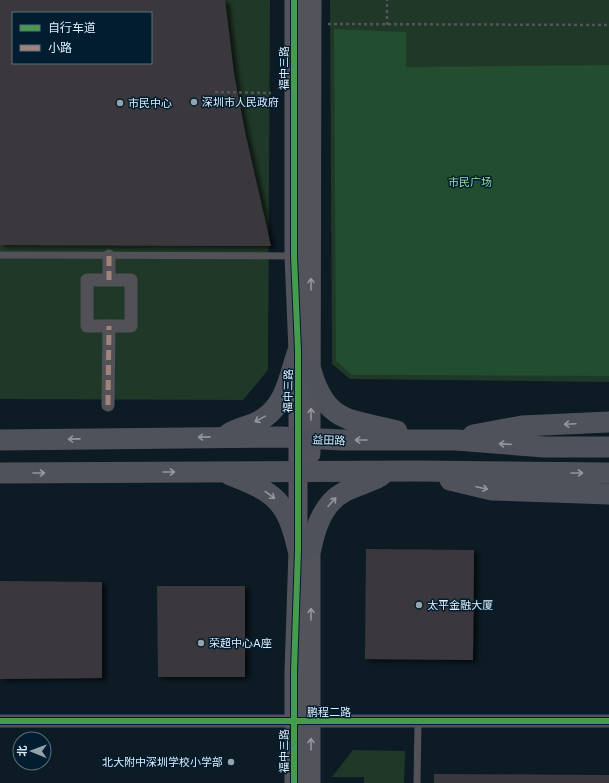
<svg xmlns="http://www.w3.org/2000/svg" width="609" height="783" font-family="'Public Sans','Noto Sans SC',sans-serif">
<defs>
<filter id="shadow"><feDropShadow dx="4.5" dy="2.5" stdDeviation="2" flood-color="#0009"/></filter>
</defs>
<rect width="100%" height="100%" fill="#0c1b24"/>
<!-- green -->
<g fill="#203827" fill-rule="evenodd">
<path d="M0 0H270L268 370 243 400 0 399ZM13 13H151V63H13Z"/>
<path d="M330 0H609V382L350 379 332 364Z"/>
<path d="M353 750 405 751 404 783H364V777H332Z"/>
</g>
<!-- forest -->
<path fill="#224d2e" d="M334 29 406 32V67L609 65V376L352 375 336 361Z"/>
<!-- building -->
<g fill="#3b393d" fill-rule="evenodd" filter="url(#shadow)">
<path d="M0 0H225L234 74 245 132 271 246 0 245ZM13 13H151V63H13Z"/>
<path d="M366 549 474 550 473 660 365 659Z"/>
<path d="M0 581 102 582V678L0 679Z"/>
<path d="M157 586H245V677H158Z"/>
<path d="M434 774 609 775V783H434Z"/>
</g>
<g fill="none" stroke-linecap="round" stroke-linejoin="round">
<!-- path -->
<g stroke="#52565c" stroke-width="2.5" stroke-dasharray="3 3" stroke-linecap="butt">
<path d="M328 24 609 25"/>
<path d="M387 25V0"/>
<path d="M215 92 271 93"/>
</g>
<!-- lane -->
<g stroke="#525158" stroke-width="7">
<path d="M0 255 294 256"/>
<path d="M417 783 418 722"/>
</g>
<!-- street -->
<g stroke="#525158" stroke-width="13">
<path d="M109 256V280"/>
<rect x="87" y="280" width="44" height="46"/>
<path d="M108 405 109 326"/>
<path d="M0 721H609"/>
</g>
<!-- secondary -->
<g stroke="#53535b" stroke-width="19">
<path d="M311 454 312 0"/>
<path d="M311 552V783"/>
<path d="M294 783V672L298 550V351L294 256V0"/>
</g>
<!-- primary -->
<g stroke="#50525b" stroke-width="21">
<path d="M311 370C326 424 351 419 397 431"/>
<path d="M228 434C239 427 253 426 264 418 287 402 289 375 298 351"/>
<path d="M473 435 522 426 609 422"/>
<path d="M0 440 280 437 342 440H456L544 447H609"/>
<path d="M0 473 417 471 609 473"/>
<path d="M230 475C277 493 287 502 298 550"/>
<path d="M450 480 492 490 609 494"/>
<path d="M311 549C315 528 323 503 344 492 356 485 369 483 381 476"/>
</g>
<!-- quiet -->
<g stroke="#a18479" stroke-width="5" stroke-dasharray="10 5" stroke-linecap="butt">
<path d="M109 256V280"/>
<path d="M108 405 109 326"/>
</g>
<!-- cycleway casing -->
<g stroke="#021d2f" stroke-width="8">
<g id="cycleway">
<path d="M0 721H609"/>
<path d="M294 783V672L298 550V351L294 256V0"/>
</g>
</g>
<!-- cycleway -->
<use href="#cycleway" stroke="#469c4c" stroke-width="6"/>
</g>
<!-- one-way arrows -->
<defs><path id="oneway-shaft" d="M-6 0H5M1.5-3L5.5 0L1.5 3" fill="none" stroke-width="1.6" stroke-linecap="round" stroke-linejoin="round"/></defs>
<g stroke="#9198a2">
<use href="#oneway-shaft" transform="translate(311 284) rotate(-90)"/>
<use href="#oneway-shaft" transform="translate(311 414) rotate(-90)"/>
<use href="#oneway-shaft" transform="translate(311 614) rotate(-90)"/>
<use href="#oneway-shaft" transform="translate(311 744) rotate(-90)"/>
</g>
<g stroke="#8f98a2">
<use href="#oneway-shaft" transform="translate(260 419) rotate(151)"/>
<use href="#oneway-shaft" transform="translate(570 424) rotate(177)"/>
<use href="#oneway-shaft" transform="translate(204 437) rotate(179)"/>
<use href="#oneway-shaft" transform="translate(74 439) rotate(179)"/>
<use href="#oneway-shaft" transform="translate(361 440) rotate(-180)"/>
<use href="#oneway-shaft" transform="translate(505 444) rotate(-176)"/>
<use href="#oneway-shaft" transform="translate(169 472)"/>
<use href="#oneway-shaft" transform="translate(39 473)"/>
<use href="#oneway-shaft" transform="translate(577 473)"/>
<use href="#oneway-shaft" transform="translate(482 488) rotate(12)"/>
<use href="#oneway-shaft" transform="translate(270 495) rotate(36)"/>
<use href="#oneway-shaft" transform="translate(332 502) rotate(-48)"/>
</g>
<!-- markers -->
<g fill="#94a4ae" stroke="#021d2f" stroke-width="1.5">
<circle cx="194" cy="102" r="4"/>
<circle cx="120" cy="103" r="4"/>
<circle cx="419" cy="605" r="4"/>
<circle cx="201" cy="643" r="4"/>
<circle cx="231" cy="762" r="4"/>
</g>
<g text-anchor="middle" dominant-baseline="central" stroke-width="3" stroke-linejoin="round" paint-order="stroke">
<!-- street labels -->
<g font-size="11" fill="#ddedf9" stroke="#021d2f">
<text transform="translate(284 68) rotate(-90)">福中三路</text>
<text transform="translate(288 391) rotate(-89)">福中三路</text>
<text transform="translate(329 440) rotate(2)">益田路</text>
<text x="329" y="712">鹏程二路</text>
<text transform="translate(284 751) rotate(-90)">福中三路</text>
</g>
<!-- poi labels -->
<g font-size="11" fill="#ddedf9" stroke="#021d2f" text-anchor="start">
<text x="202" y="102">深圳市人民政府</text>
<text x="128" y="103">市民中心</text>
<text x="427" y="605">太平金融大厦</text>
<text x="209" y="643">荣超中心A座</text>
<text x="223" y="762" text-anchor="end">北大附中深圳学校小学部</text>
</g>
<!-- park labels -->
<g font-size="11" fill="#95dda0" stroke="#021d2f">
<text x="470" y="182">市民广场</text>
</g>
</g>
<!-- legend -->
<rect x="12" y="12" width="140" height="52" fill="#021d2f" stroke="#5a7080"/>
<rect x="20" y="25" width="20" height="6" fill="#469c4c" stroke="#5a7080"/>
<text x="48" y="32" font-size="12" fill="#ddedf9">自行车道</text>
<rect x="20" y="45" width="20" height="6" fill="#a18479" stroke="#5a7080"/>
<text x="48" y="52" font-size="12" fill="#ddedf9">小路</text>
<!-- north arrow -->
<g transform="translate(32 751) rotate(271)"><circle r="19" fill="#021d2f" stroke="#5a7080"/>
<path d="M0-3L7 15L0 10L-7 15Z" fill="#94a4ae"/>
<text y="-6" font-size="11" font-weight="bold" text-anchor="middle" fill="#ddedf9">北</text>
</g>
</svg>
